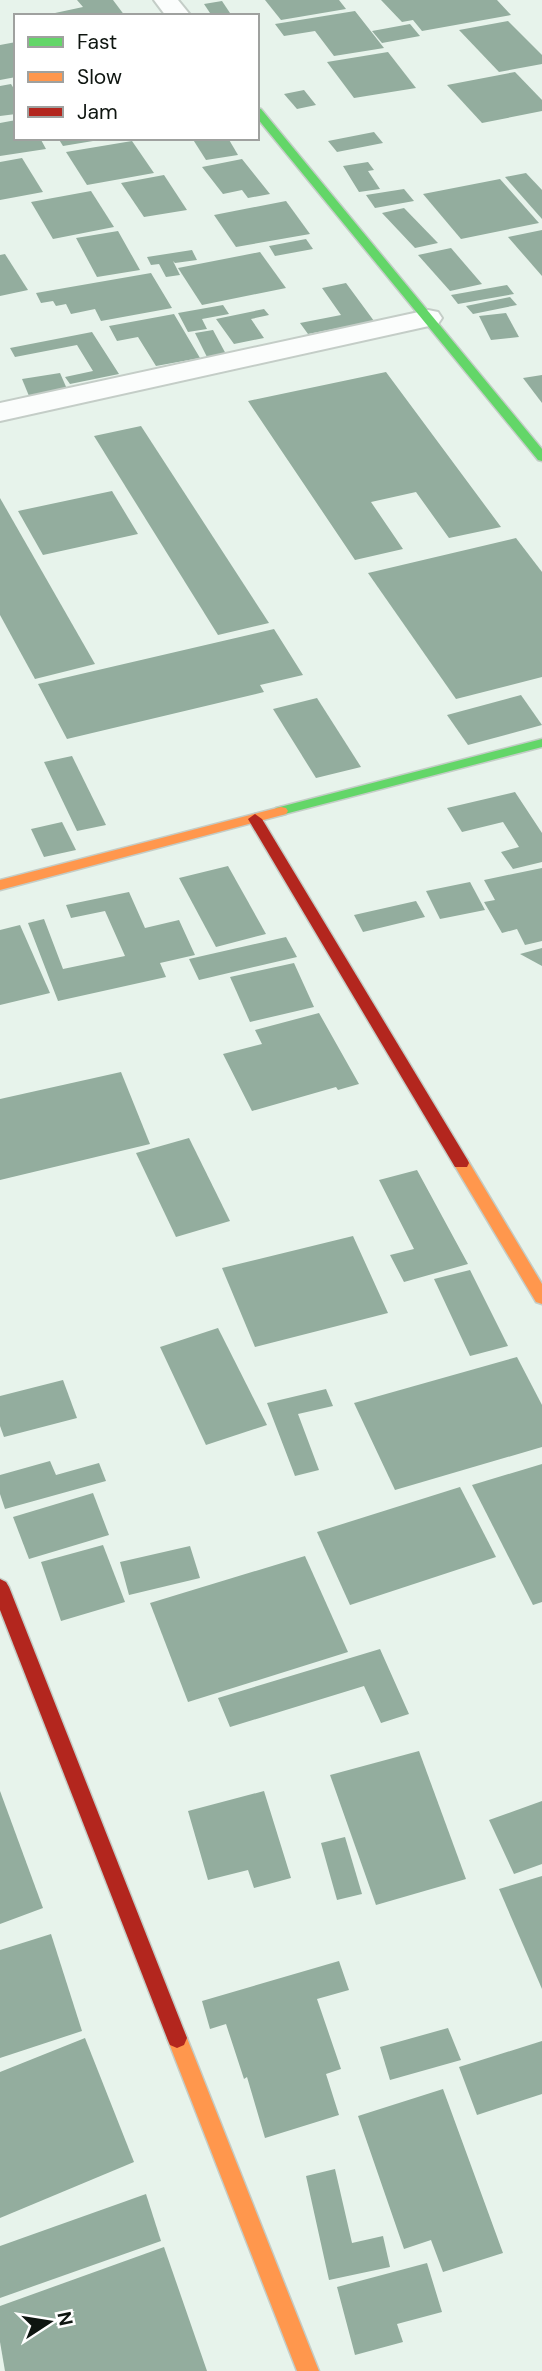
<svg xmlns="http://www.w3.org/2000/svg" width="542" height="2371" font-family="'DM Sans',sans-serif">
<rect width="100%" height="100%" fill="#e7f3eb"/>
<!-- building -->
<g fill="#93ad9e">
<path d="M77 0H113L125 16H41L83 7Z"/>
<path d="M265 0H339L346 9 281 20Z"/>
<path d="M381 0H497L511 15 422 31 413 20 402 22Z"/>
<path d="M222 1 232 16H212L204 4Z"/>
<path d="M355 11 384 48 334 56 315 31 284 36 275 24Z"/>
<path d="M508 21 542 55V64L499 72 459 30Z"/>
<path d="M410 24 420 36 382 43 372 31Z"/>
<path d="M16 42V77L0 80V45Z"/>
<path d="M388 52 416 88 354 98 327 62Z"/>
<path d="M515 72 542 100V111L482 123 447 85Z"/>
<path d="M11 84 16 92V114L0 116V86Z"/>
<path d="M304 90 316 105 297 109 284 94Z"/>
<path d="M16 120V138H40L46 149 0 156V123Z"/>
<path d="M374 132 383 143 337 152 328 141Z"/>
<path d="M58 138H99V140L63 146Z"/>
<path d="M192 138H228L238 155 206 160Z"/>
<path d="M132 141 154 173 87 185 66 152Z"/>
<path d="M22 158 43 192 0 200V162Z"/>
<path d="M242 159 270 194 248 198 242 190 223 194 202 167Z"/>
<path d="M368 162 374 170 368 171 380 189 359 192 343 166Z"/>
<path d="M526 173 542 190V219L505 177Z"/>
<path d="M164 175 187 210 144 217 121 183Z"/>
<path d="M500 179 539 223 461 239 423 194Z"/>
<path d="M404 189 414 201 375 208 366 195Z"/>
<path d="M91 191 114 227 53 239 31 202Z"/>
<path d="M286 201 310 234 236 247 214 215Z"/>
<path d="M404 208 438 243 415 248 382 213Z"/>
<path d="M542 230V276L508 237Z"/>
<path d="M118 231 140 270 97 277 76 238Z"/>
<path d="M306 239 313 249 275 256 269 246Z"/>
<path d="M451 248 482 284 450 291 418 255Z"/>
<path d="M192 250 197 260 175 263 173 261 180 275 166 277 159 264 151 265 147 257Z"/>
<path d="M260 252 286 288 202 305 178 268Z"/>
<path d="M5 254 28 290 0 296V255Z"/>
<path d="M151 273 172 308 101 321 95 309 71 314 66 304 56 306 53 301 41 303 36 293Z"/>
<path d="M346 283 374 321 308 334 300 323 341 315 322 288Z"/>
<path d="M507 285 514 294 458 304 451 295Z"/>
<path d="M510 297 517 305 473 314 466 306Z"/>
<path d="M223 305 229 314 202 319 207 329 188 332 178 313Z"/>
<path d="M264 309 269 315 251 319 264 338 234 344 216 319Z"/>
<path d="M506 313 519 337 491 340 479 316Z"/>
<path d="M174 314 200 358 156 366 138 337 117 341 109 326Z"/>
<path d="M213 330 227 356 208 359 195 333Z"/>
<path d="M92 332 119 374 70 384 65 377 93 371 77 345 15 357 10 348Z"/>
<path d="M386 372 501 527 449 538 416 492 371 502 403 549 355 560 248 401Z"/>
<path d="M60 373 67 389 29 396 22 379Z"/>
<path d="M542 375V403L523 378Z"/>
<path d="M141 426 269 623 218 635 94 436Z"/>
<path d="M112 491 138 534 43 555 18 511Z"/>
<path d="M0 498 95 664 35 679 0 615Z"/>
<path d="M516 538 542 572V677L456 699 368 573Z"/>
<path d="M274 629 303 675 260 685 264 692 67 739 38 684Z"/>
<path d="M521 695 542 725 468 745 447 715Z"/>
<path d="M317 698 361 767 316 778 273 709Z"/>
<path d="M72 756 106 825 77 831 44 762Z"/>
<path d="M515 792 542 833V862L513 869 501 852 519 847 503 822 462 832 447 808Z"/>
<path d="M62 822 76 850 44 857 31 829Z"/>
<path d="M228 866 266 934 216 947 179 878Z"/>
<path d="M542 868V941L525 945 517 929 502 933 484 902 495 900 484 880Z"/>
<path d="M470 882 485 910 440 919 426 891Z"/>
<path d="M129 892 145 928 179 920 195 955 160 963 166 977 58 1001 28 923 44 919 63 969 125 956 105 911 71 918 66 905Z"/>
<path d="M416 901 425 917 363 932 354 915Z"/>
<path d="M20 925 50 993 0 1005V930Z"/>
<path d="M286 937 297 957 199 980 189 959Z"/>
<path d="M542 948V966L520 954Z"/>
<path d="M294 963 314 1007 250 1022 230 977Z"/>
<path d="M319 1013 359 1084 338 1090 336 1087 252 1111 223 1054 262 1044 255 1030Z"/>
<path d="M121 1072 150 1144 0 1180V1099Z"/>
<path d="M189 1138 230 1221 176 1237 136 1153Z"/>
<path d="M417 1170 468 1264 404 1282 390 1255 414 1249 379 1180Z"/>
<path d="M353 1236 388 1313 255 1347 222 1268Z"/>
<path d="M470 1270 508 1346 470 1356 434 1279Z"/>
<path d="M218 1328 267 1425 206 1445 160 1347Z"/>
<path d="M517 1357 542 1405V1447L395 1490 354 1403Z"/>
<path d="M63 1380 77 1418 4 1437 0 1426V1396Z"/>
<path d="M326 1389 333 1406 298 1414 319 1470 295 1476 267 1403Z"/>
<path d="M50 1461 56 1475 99 1463 106 1481 5 1509 0 1494V1475Z"/>
<path d="M542 1464V1602L533 1605 472 1485Z"/>
<path d="M460 1487 496 1557 350 1605 317 1532Z"/>
<path d="M93 1493 109 1535 29 1559 13 1517Z"/>
<path d="M103 1545 125 1602 61 1621 41 1562Z"/>
<path d="M190 1546 200 1578 129 1595 120 1562Z"/>
<path d="M305 1556 348 1652 188 1702 150 1603Z"/>
<path d="M380 1649 409 1714 381 1723 364 1686 230 1727 218 1698Z"/>
<path d="M419 1751 466 1879 376 1905 330 1775Z"/>
<path d="M0 1791 43 1908 0 1924Z"/>
<path d="M264 1791 291 1878 254 1888 248 1870 208 1880 188 1811Z"/>
<path d="M542 1801V1864L514 1874 489 1820Z"/>
<path d="M345 1837 362 1894 337 1900 321 1843Z"/>
<path d="M542 1876V1989L499 1889Z"/>
<path d="M51 1934 82 2031 0 2058V1950Z"/>
<path d="M339 1961 349 1990 317 1999 341 2069 326 2074 339 2115 265 2138 247 2077 244 2079 226 2024 210 2029 202 2001Z"/>
<path d="M448 2028 461 2060 390 2080 380 2047Z"/>
<path d="M85 2038 134 2162 0 2218V2072Z"/>
<path d="M542 2041V2094L477 2115 459 2067Z"/>
<path d="M443 2089 503 2253 443 2272 431 2240 404 2249 358 2116Z"/>
<path d="M335 2169 352 2243 383 2236 390 2267 329 2280 306 2176Z"/>
<path d="M146 2194 161 2241 0 2298V2246Z"/>
<path d="M164 2247 207 2371H5L0 2342V2306Z"/>
<path d="M427 2263 442 2312 397 2324 403 2342 355 2355 337 2287Z"/>
</g>
<g fill="none" stroke-linecap="round" stroke-linejoin="round">
<!-- street casing -->
<g stroke="#c4cdc7" stroke-width="4">
<g id="street">
<path d="M154 0H178L191 16H166Z"/>
<path d="M428 310 438 312 442 318 438 324 0 421V403Z"/>
</g>
</g>
<!-- fast casing -->
<g stroke="#c4cdc7" stroke-width="3">
<g id="fast">
<path d="M257 108 261 109 542 449V461L538 460 257 118Z"/>
<path d="M542 739V747L281 815 274 811 276 808Z"/>
</g>
</g>
<!-- slow casing -->
<g stroke="#c4cdc7" stroke-width="3">
<g id="slow">
<path d="M281 807 286 808 288 811 286 814 0 890V880Z"/>
<path d="M461 1157 467 1159 542 1284V1304L536 1302 453 1163Z"/>
<path d="M177 2028 184 2031 187 2038 319 2371H297L167 2038 170 2031Z"/>
</g>
</g>
<!-- jam casing -->
<g stroke="#c4cdc7" stroke-width="3">
<g id="jam">
<path d="M255 814 262 819 467 1159 469 1163 467 1167H455L248 819Z"/>
<path d="M0 1579 6 1582 9 1587 187 2038 184 2045 177 2048 170 2045 167 2038 0 1610Z"/>
</g>
</g>
<!-- street -->
<use href="#street" fill="#fbfdfc" fill-rule="evenodd"/>
<!-- fast -->
<use href="#fast" fill="#63d668" fill-rule="evenodd"/>
<!-- slow -->
<use href="#slow" fill="#ff974d" fill-rule="evenodd"/>
<!-- jam -->
<use href="#jam" fill="#b3261e" fill-rule="evenodd"/>
</g>
<!-- legend -->
<rect x="14" y="14" width="245" height="126" fill="#ffffff" stroke="#9fa19f" stroke-width="2"/>
<rect x="28" y="37" width="35" height="10" fill="#63d668" stroke="#9fa19f" stroke-width="2"/>
<text x="77" y="49" font-size="21" fill="#0e1510">Fast</text>
<rect x="28" y="72" width="35" height="10" fill="#ff974d" stroke="#9fa19f" stroke-width="2"/>
<text x="77" y="84" font-size="21" fill="#0e1510">Slow</text>
<rect x="28" y="107" width="35" height="10" fill="#b3261e" stroke="#9fa19f" stroke-width="2"/>
<text x="77" y="119" font-size="21" fill="#0e1510">Jam</text>
<!-- north arrow -->
<g transform="translate(49 2322) rotate(78)" stroke="#ffffff" stroke-width="5" paint-order="stroke">
<path d="M0-5L12 26L0 18L-12 26Z" fill="#0e1510"/>
<text y="-10" font-size="19" font-weight="bold" text-anchor="middle" fill="#0e1510">N</text>
</g>
</svg>
